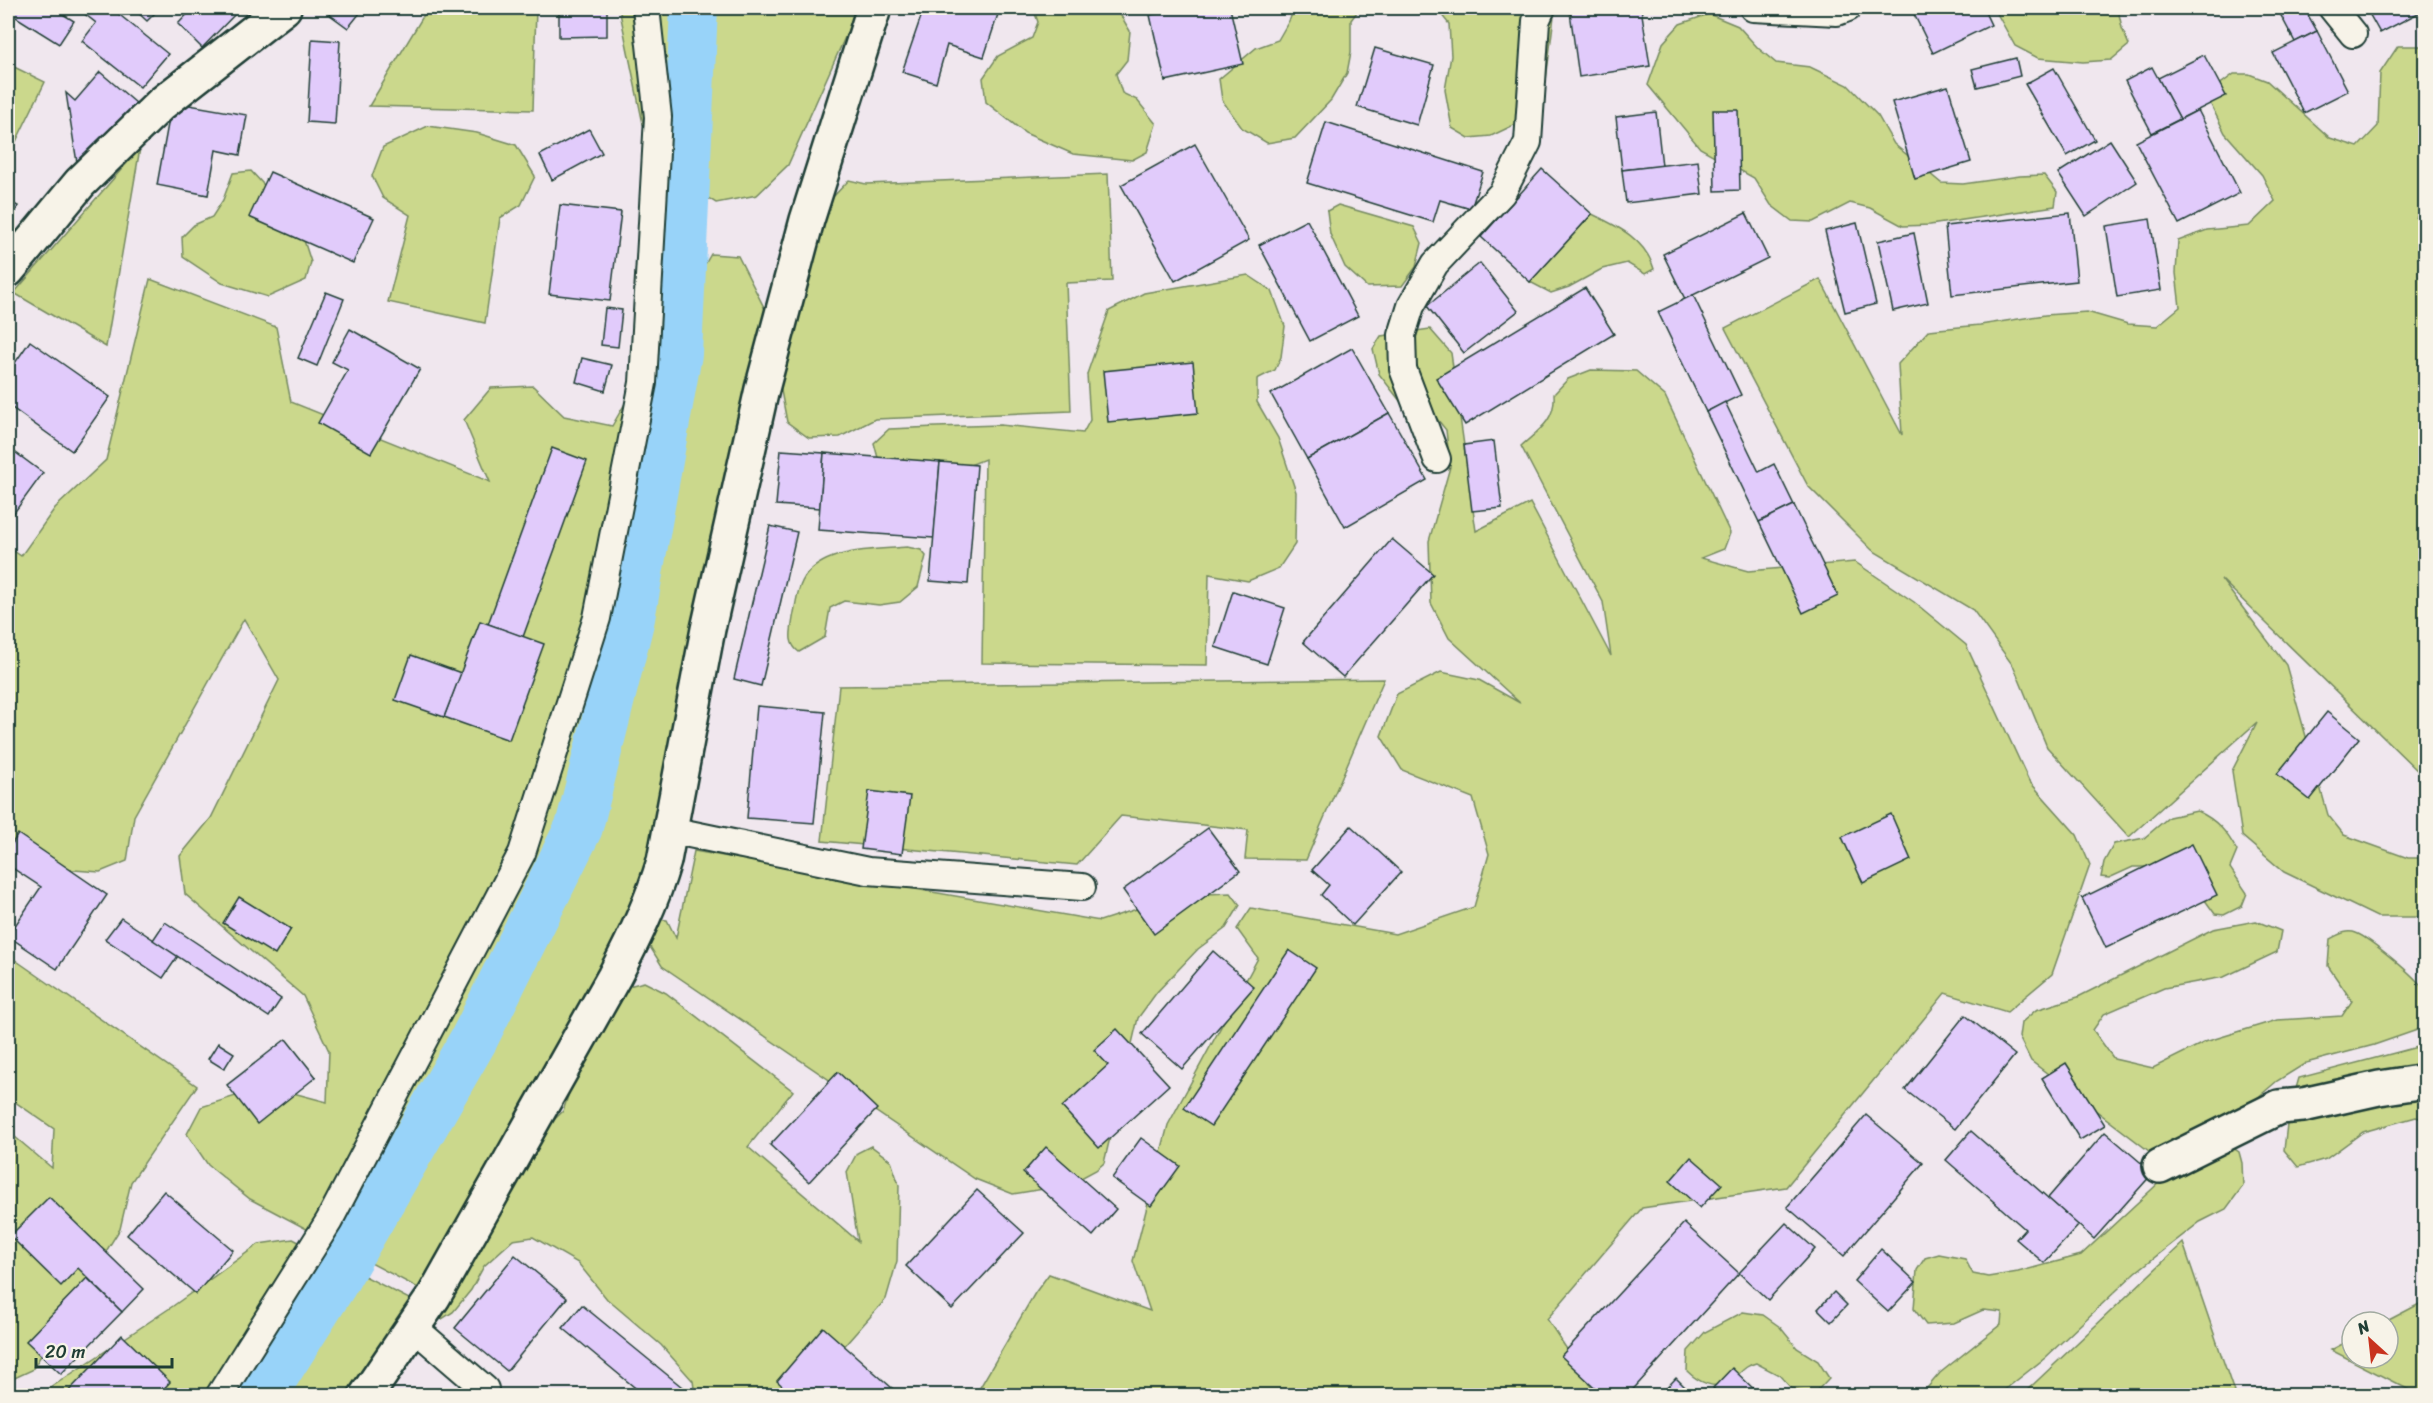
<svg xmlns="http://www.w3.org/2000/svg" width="2433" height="1403" font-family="Sriracha,sans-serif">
<rect width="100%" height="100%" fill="#f0e7ee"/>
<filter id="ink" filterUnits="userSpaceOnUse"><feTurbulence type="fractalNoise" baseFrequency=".0167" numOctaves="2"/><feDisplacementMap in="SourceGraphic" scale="12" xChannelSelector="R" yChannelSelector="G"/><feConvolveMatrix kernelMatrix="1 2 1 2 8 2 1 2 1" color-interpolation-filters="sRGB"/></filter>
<g filter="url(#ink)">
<!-- green -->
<g fill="#cbd88c" stroke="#758a60" stroke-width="1.5">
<path d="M428 8H536L533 110 369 106Z"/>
<path d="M619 8H858L788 165 757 195 716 203 673 176 643 124Z"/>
<path d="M1033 8 1117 9 1130 31 1127 60 1116 74 1122 93 1137 100 1156 124 1147 152 1132 160 1073 154 1025 133 986 102 983 78 998 56 1032 38 1038 22Z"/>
<path d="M1294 8H1360L1351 20V52L1347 73 1331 100 1295 138 1267 143 1242 128 1222 100 1219 79 1256 48 1278 40 1290 19Z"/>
<path d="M1436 8H1555L1544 96 1535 115 1491 136 1469 138 1452 128 1445 90 1451 56 1449 24Z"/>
<path d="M1994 8H2120L2118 9 2122 28 2129 45 2111 60 2083 62 2038 58 2015 46Z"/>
<path d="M1709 14 1738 26 1758 48 1776 63 1810 67 1848 85 1878 116 1894 144 1941 183 1963 184 2020 176 2044 175 2057 192 2055 206 1930 225 1903 226 1870 208 1850 203 1813 222 1792 221 1771 205 1754 178 1700 148 1648 85 1663 43 1680 24Z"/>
<path d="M2398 46H2425L2426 199 2416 218 2425 207V778L2221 579 2286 665 2328 815 2344 835 2408 858H2425V917H2377L2284 872 2242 836 2232 771 2257 722 2129 837 2047 747 2014 667 1973 610 1872 550 1808 486 1725 328 1820 279 1902 435 1898 364 1929 330 1980 325 2045 315 2087 312 2128 324 2157 326 2180 307 2176 273 2178 241 2207 230 2249 226 2275 201 2262 175 2225 133 2206 95 2234 74H2249L2267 81 2330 138 2358 147 2378 126 2380 73Z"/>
<path d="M8 64 45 82 8 158Z"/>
<path d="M428 126 477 133 516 145 535 176 521 205 500 218 485 323 388 302 410 215 383 198 372 176 383 147Z"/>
<path d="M140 148 106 347 14 293Z"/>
<path d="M251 171 298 222 311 262 306 280 268 297 222 283 183 257 182 237 194 225 212 217 223 200 233 173Z"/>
<path d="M1108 174 1112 281 1066 283 1071 411 875 419 840 437 809 438 787 422 778 375 817 241 833 197 849 180 866 184Z"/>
<path d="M1338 205 1414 227 1422 243 1416 267 1402 286 1367 287 1345 267 1330 234 1327 211Z"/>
<path d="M1592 214C1619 227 1645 239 1654 269L1645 274 1627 263 1602 269 1569 287 1551 293 1530 282Z"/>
<path d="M711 254 738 256 773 325 644 900 420 1289 250 1199 208 1165 187 1134 201 1107 267 1086 327 1102 329 1051 303 996 185 894 180 856 211 818 279 680 244 619 134 816 127 861 100 872 8 865V547L21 556 55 508 106 460 150 279 276 327 291 402 490 482 464 420 491 388 533 386 564 416 612 426Z"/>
<path d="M1248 275 1272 291 1285 326 1281 357 1275 370 1257 379V402L1278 438 1296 492 1295 544 1279 568 1248 581 1209 574 1207 665 982 663 985 459 908 489 882 473 874 443 889 429 936 427 1000 425 1083 433 1090 420 1087 374 1109 311 1144 293Z"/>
<path d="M1430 329 1451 353 1476 531 1530 503 1611 656 1603 602 1521 446C1539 430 1556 420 1554 394L1568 379 1591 370 1636 371 1665 396 1730 533 1724 549 1701 558 1748 571 1855 562 1914 602 1966 645 2029 781 2077 835 2090 865 2052 974 2007 1012 1945 993 1786 1187 1642 1208 1547 1319 1597 1395 975 1396 1035 1293 1049 1274 1150 1311 1133 1261 1168 1125 1258 958 1237 929 1251 908 1395 934 1474 907 1489 854 1473 798 1402 770 1381 736 1397 694 1441 672 1479 680 1520 703 1449 638 1431 603 1429 541 1450 467 1446 430 1433 414 1401 402 1379 374 1373 349 1381 336Z"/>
<path d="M907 547 921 550 926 556 918 587 900 602 879 605 844 601 830 608 825 637 799 652C787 643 791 632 793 618 796 604 797 586 807 574 829 548 876 550 907 547Z"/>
<path d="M1384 679 1306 860 1245 859 1248 830 1121 816 1077 865 822 841 839 686Z"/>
<path d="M2197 811C2217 820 2227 832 2237 851L2230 868 2247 893 2242 906 2224 915 2215 914 2181 867H2133L2109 878 2101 877 2104 862 2114 844 2144 838 2169 817Z"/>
<path d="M694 851 1100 921 1180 895 1231 893 1240 905 1226 928 1198 949 1157 992 1138 1018 1104 1163 1096 1170 1068 1185 1013 1194 975 1179 662 966 647 942 654 919 667 920 676 938Z"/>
<path d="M2256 921 2281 931 2277 952 2224 977 2164 988 2104 1014 2093 1030 2114 1059 2153 1068 2205 1042 2277 1020 2342 1016 2352 1001 2328 966 2330 939C2338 935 2347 929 2356 933 2369 938 2418 978 2424 990 2428 1000 2425 1016 2426 1027L2374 1045 2306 1063 2277 1081 2213 1136 2180 1155 2149 1151 2031 1061 2019 1037 2021 1023 2036 1010 2078 997 2213 929Z"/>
<path d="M8 955 197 1086 131 1182 120 1229 32 1370 8 1381V1131L52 1168 54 1129 8 1097Z"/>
<path d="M644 982 666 993 793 1091 748 1147 858 1241 847 1172 857 1153 871 1146 891 1161 899 1185 897 1261 886 1299 832 1360 821 1395H695L693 1381 661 1345 607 1299 578 1263 533 1237 513 1240 484 1266 471 1290 453 1312 442 1319 435 1310 529 1144 563 1111 584 1048 617 989Z"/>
<path d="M2425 1045V1120L2416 1117 2363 1132 2326 1159 2298 1167 2284 1150 2288 1116 2299 1078Z"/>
<path d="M2221 1140 2239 1152 2242 1163 2243 1186 2226 1209 2200 1222 2136 1272 2045 1358 1998 1395H1921L1940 1373 2001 1324 2002 1312 1983 1310 1954 1323 1926 1325 1914 1309 1917 1270 1925 1258 1939 1254 1965 1259 1973 1274 1988 1277 2018 1272 2081 1255 2178 1165Z"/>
<path d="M293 1239 413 1301 355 1395 38 1396 173 1306 259 1244Z"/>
<path d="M2183 1243 2235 1395H2022Z"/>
<path d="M2425 1301V1395H2419L2331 1350 2352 1339V1358H2388V1322H2385Z"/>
<path d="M1743 1312 1763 1315 1780 1327 1797 1348 1818 1361 1829 1378 1814 1394 1792 1389 1779 1375 1756 1363C1743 1366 1740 1375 1729 1382 1715 1391 1697 1381 1687 1371L1688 1351 1705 1332Z"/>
</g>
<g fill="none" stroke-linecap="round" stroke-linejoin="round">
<!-- canal -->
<path stroke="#98d3f9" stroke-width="48" d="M262 1396 333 1284 474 1039 579 827 631 618 678 354 694 8"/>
</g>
<!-- building -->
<g fill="#e1cbfb" stroke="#1f3d34" stroke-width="1.5">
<path d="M8 8H53L74 21 59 44 8 12Z"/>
<path d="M77 8H111L168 54 140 87 82 41 96 23Z"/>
<path d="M133 8H160L147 21Z"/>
<path d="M193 8H241L202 48 178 24Z"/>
<path d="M334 8H364L348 28 329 14Z"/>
<path d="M559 8H607V36L559 37Z"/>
<path d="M924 8H1000L984 57 947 45 936 83 902 72Z"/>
<path d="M1184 8H1230L1243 64 1165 81 1150 15Z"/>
<path d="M1598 8H1641L1650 66 1579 77 1570 12Z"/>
<path d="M1911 8H1983L1991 25 1933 53Z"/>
<path d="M2277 8H2304L2317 31 2295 42Z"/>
<path d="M2366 8H2425L2426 9 2380 33Z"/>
<path d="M2317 31 2348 91 2304 113 2273 53Z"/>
<path d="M312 39 340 41 335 124 307 122Z"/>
<path d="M1375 48 1434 65 1417 125 1357 107Z"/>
<path d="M2204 55 2226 96 2180 119 2158 78Z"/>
<path d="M2016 58 2020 76 1977 87 1972 69Z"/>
<path d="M2152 67 2180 119 2152 133 2125 81Z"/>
<path d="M2054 68 2095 140 2067 156 2025 84Z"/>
<path d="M100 72 136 103 78 169 66 93 75 101Z"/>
<path d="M1948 86 1971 162 1915 179 1892 102Z"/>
<path d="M172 102 247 115 240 155 216 150 208 195 157 185Z"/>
<path d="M1713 110H1738L1740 190 1715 191Z"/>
<path d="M2198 110 2240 193 2179 224 2136 142Z"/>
<path d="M1656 112 1662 166 1622 170 1616 117Z"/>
<path d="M1326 122 1483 172 1471 209 1440 200 1433 222 1307 183Z"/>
<path d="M589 129 602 153 552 180 540 155Z"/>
<path d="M2110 140 2137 182 2086 216 2058 173Z"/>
<path d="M1195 144 1249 240 1175 281 1121 185Z"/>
<path d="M1698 161 1702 194 1626 203 1622 170Z"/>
<path d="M1542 169 1592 214 1530 282 1481 237Z"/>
<path d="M270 172 374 218 353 263 249 217Z"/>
<path d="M8 201 18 206 8 227Z"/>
<path d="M560 205 621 212 610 301 549 294Z"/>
<path d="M1746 213 1768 258 1685 299 1663 254Z"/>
<path d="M2070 213 2077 281 1952 295 1945 226Z"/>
<path d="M2150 219 2161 290 2117 297 2106 226Z"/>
<path d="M1307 220 1358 316 1310 341 1259 245Z"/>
<path d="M1857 223 1876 304 1845 312 1825 231Z"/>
<path d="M1914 233 1928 303 1893 311 1878 241Z"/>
<path d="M1480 263 1518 311 1464 353 1427 306Z"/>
<path d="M1585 288 1614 334 1465 425 1436 378Z"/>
<path d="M326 292 344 299 317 366 298 358Z"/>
<path d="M1693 295 1741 395 1706 412 1658 312Z"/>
<path d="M605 308 622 310 618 347 601 345Z"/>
<path d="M350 329 420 369 371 453 318 423 348 370 332 362Z"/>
<path d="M30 341 110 397 72 451 8 405V373Z"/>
<path d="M1352 348 1389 413 1307 459 1271 394Z"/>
<path d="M582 358 612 365 605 391 576 382Z"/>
<path d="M1193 362 1198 413 1108 422 1103 371Z"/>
<path d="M1725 402 1759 472 1774 464 1794 505 1759 522 1706 412Z"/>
<path d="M1389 413 1427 480 1345 527 1307 459Z"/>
<path d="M1494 441 1502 508 1472 511 1464 445Z"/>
<path d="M8 447 43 473 8 521Z"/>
<path d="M552 448 587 461 523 637 488 624Z"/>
<path d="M781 450 824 453 820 508 776 505Z"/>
<path d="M824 453 940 462 934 538 818 530Z"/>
<path d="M940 462 977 465 968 584 930 581Z"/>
<path d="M1794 505 1838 596 1803 613 1759 522Z"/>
<path d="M770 526 797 532 761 686 734 679Z"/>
<path d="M1392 539 1433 574 1343 677 1303 642Z"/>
<path d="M1233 591 1285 608 1267 664 1215 647Z"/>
<path d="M480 621 544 644 509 740 444 717Z"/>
<path d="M411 655 461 673 444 717 395 700Z"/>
<path d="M757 706 825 712 814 823 747 818Z"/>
<path d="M2327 712 2359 738 2310 800 2277 774Z"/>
<path d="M869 791 910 796 902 854 861 849Z"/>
<path d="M1891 814 1911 860 1863 883 1842 837Z"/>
<path d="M1351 826 1401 872 1353 925 1321 895 1329 885 1312 870Z"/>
<path d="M1208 828 1240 871 1154 934 1123 890Z"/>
<path d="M18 834 107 895 57 969 8 936 41 887 8 865V850Z"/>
<path d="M2192 844 2217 895 2106 948 2082 898Z"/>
<path d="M239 897 291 929 275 955 223 923Z"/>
<path d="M121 918 178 956 163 978 105 939Z"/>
<path d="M165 922 281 999 269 1017 153 940Z"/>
<path d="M1289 950 1316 968 1211 1126 1184 1108Z"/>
<path d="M1213 951 1254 987 1182 1069 1142 1034Z"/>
<path d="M1965 1015 2015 1055 1955 1129 1905 1090Z"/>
<path d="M1117 1029 1169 1085 1099 1148 1062 1107 1108 1065 1094 1050Z"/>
<path d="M286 1039 316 1077 257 1124 227 1085Z"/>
<path d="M218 1043 234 1053 224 1069 208 1059Z"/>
<path d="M2066 1063 2105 1125 2080 1140 2042 1078Z"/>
<path d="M838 1072 877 1109 809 1182 770 1145Z"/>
<path d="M1866 1115 1923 1163 1844 1256 1787 1207Z"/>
<path d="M1971 1131 2079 1225 2044 1263 2016 1239 2025 1229 1946 1160Z"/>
<path d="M2105 1132 2153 1173 2094 1239 2048 1198Z"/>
<path d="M1141 1138 1180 1166 1151 1206 1112 1178Z"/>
<path d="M1046 1147 1116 1209 1093 1236 1023 1173Z"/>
<path d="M1691 1157 1722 1184 1700 1208 1670 1181Z"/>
<path d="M977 1190 1024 1233 952 1309 906 1266Z"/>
<path d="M164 1191 233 1250 196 1294 127 1235Z"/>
<path d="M49 1197 144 1289 122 1312 78 1268 61 1286 10 1236Z"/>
<path d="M1684 1223 1739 1273 1627 1396H1604L1561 1356Z"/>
<path d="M1786 1223 1815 1249 1768 1300 1739 1273Z"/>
<path d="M1881 1249 1916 1282 1888 1312 1854 1281Z"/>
<path d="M515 1255 567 1298 507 1371 455 1328Z"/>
<path d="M87 1278 122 1312 61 1374 26 1341Z"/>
<path d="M1834 1292 1847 1305 1831 1322 1818 1309Z"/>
<path d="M582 1305 687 1391 683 1396H645L563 1328Z"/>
<path d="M823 1327 901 1396H793L777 1381Z"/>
<path d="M122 1335 170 1382 157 1396H64Z"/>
<path d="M1732 1368 1761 1396H1722L1713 1388Z"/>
<path d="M1676 1378 1694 1396H1659Z"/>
</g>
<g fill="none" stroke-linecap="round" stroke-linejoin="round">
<!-- lane casing -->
<g stroke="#1f3d34" stroke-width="30">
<g id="lane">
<path d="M1753 8 1837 12 1848 8"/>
<path d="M2332 8 2353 34"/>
<path d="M1437 459 1403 369 1402 335 1411 306 1435 264 1502 193 1528 142 1536 21 1542 8"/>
<path d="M670 830 868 871 1082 887"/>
<path d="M413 1327 485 1389"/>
<path d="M219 1396 329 1221 522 853 597 618 643 383 658 117 646 8"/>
</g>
</g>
<!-- street casing -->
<g stroke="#1f3d34" stroke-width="38">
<g id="street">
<path d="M8 270 80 183 161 104 284 8"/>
<path d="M2160 1166 2279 1107 2303 1105 2379 1088 2426 1081"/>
</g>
</g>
<!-- secondary casing -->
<g stroke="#1f3d34" stroke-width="38">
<path id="secondary" d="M366 1396 434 1296 614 977C634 939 652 902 664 861L708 629 762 389 807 220 874 8"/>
</g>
<!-- lane -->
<use href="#lane" stroke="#f7f3e8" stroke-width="26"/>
<!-- street -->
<use href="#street" stroke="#f7f3e8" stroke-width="33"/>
<!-- secondary -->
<use href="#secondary" stroke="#f7f3e8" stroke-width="33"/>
</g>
</g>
<!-- margin -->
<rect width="2433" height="1403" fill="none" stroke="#f7f3e8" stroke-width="30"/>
<rect x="15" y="15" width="2403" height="1373" fill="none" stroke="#1f3d34" stroke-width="2" filter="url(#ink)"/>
<!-- north arrow -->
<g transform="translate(2370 1340) rotate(333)"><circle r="28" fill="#f7f3e8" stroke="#a1aaa0" stroke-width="1.5"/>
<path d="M0-4.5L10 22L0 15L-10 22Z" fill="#c8321e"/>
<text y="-9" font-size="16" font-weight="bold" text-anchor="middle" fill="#1f3d34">N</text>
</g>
<!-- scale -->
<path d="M36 1358v9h136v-9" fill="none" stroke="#1f3d34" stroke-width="3"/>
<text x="45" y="1358" font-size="18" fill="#1f3d34" stroke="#f7f3e8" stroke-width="4.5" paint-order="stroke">20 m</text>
</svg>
